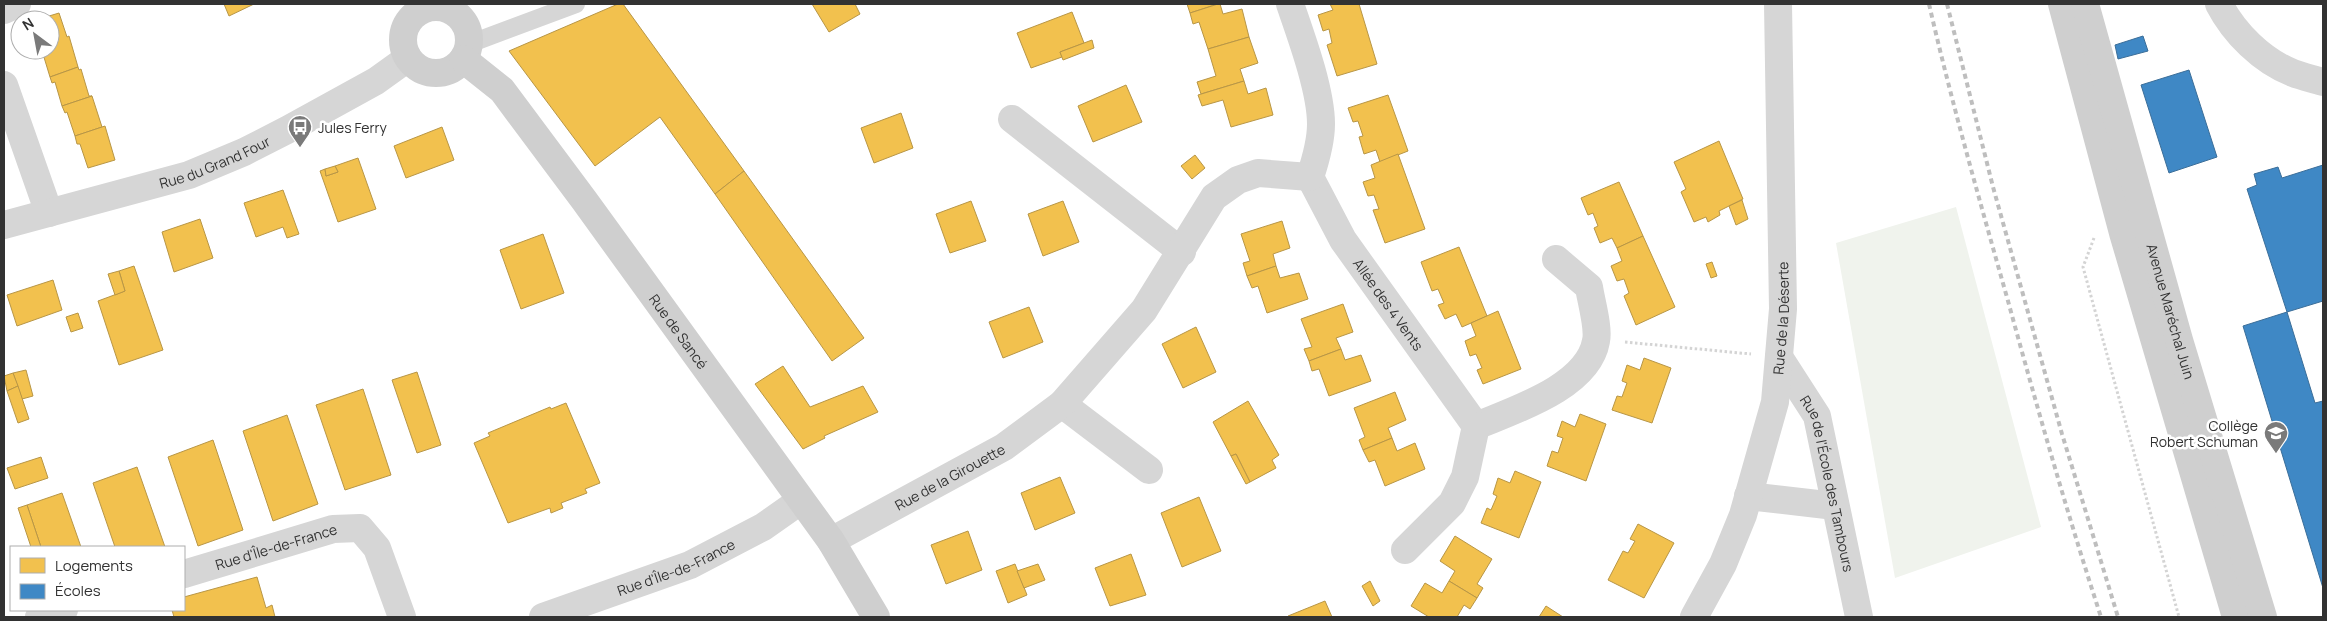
<svg xmlns="http://www.w3.org/2000/svg" width="2327" height="621" font-family="Manrope,sans-serif">
<rect width="100%" height="100%" fill="#fff"/>
<!-- green -->
<path fill="#f0f3ed" d="M1956 207 2041 527 1895 578 1836 243Z"/>
<!-- homes -->
<g fill="#f2c14e" stroke="#b89646">
<path d="M224 4H254L229 16Z"/>
<path d="M618 4H623L744 171 715 194 660 117 595 166 509 51Z"/>
<path d="M812 4H855L860 14 829 32Z"/>
<path d="M1187 4H1218L1190 13Z"/>
<path d="M1218 4H1220L1223 14 1242 9 1249 37 1208 49 1199 22 1193 24 1190 13Z"/>
<path d="M1330 4H1359L1377 64 1337 76 1327 45 1332 43 1329 29 1323 31 1318 15 1333 10Z"/>
<path d="M1072 12 1084 43 1060 52 1062 57 1031 68 1017 33Z"/>
<path d="M59 13 67 37 69 36 78 67 50 77 43 54H40L39 50H50V20H36Z"/>
<path d="M1249 37 1258 63 1240 69 1244 81 1201 94 1197 82 1216 76 1208 49Z"/>
<path d="M1092 40 1094 48 1063 60 1060 52Z"/>
<path d="M78 67 79 70 81 69 89 96H92L62 106 55 82 52 83 50 77Z"/>
<path d="M1244 81 1248 94 1266 88 1273 115 1231 127 1223 100 1202 106 1198 95Z"/>
<path d="M1126 85 1142 122 1093 142 1078 106Z"/>
<path d="M1388 95 1408 151 1380 162 1376 150 1364 154 1359 137 1363 136 1358 121 1353 122 1348 108Z"/>
<path d="M92 96 102 127 75 136 67 112 65 113 62 106Z"/>
<path d="M901 113 913 148 874 163 861 128Z"/>
<path d="M105 126 115 160 88 168 80 144H77L75 136Z"/>
<path d="M442 127 454 160 406 178 394 146Z"/>
<path d="M1719 141 1743 199 1719 211 1720 215 1708 222 1706 217 1694 222 1681 192 1686 189 1674 162Z"/>
<path d="M1398 154 1425 229 1385 243 1373 210 1379 209 1374 195 1368 196 1363 182 1375 178 1371 165Z"/>
<path d="M1195 155 1205 168 1192 179 1181 166Z"/>
<path d="M358 158 376 209 338 222 320 171 325 169 326 176 338 172 335 166Z"/>
<path d="M335 166 338 172 326 176 325 169Z"/>
<path d="M744 171 864 338 832 361 715 194Z"/>
<path d="M1619 182 1643 236 1617 248 1612 238 1600 243 1594 228 1598 226 1593 213 1588 215 1581 198Z"/>
<path d="M283 190 299 234 287 238 283 227 256 237 244 203Z"/>
<path d="M1742 200 1748 219 1736 225 1729 206Z"/>
<path d="M971 201 986 241 950 253 936 214Z"/>
<path d="M1063 201 1079 242 1043 256 1028 214Z"/>
<path d="M200 219 213 258 174 272 162 232Z"/>
<path d="M1282 221 1290 248 1273 254 1276 266 1247 276 1243 263 1250 261 1241 234Z"/>
<path d="M543 234 564 293 521 309 500 250Z"/>
<path d="M1643 236 1675 307 1636 325 1624 296 1629 293 1624 279 1617 281 1611 266 1622 261 1617 248Z"/>
<path d="M1459 247 1487 316 1462 327 1456 314 1445 319 1438 305 1444 303 1438 289 1432 291 1421 262Z"/>
<path d="M1712 262 1717 276 1711 278 1706 264Z"/>
<path d="M134 266 163 350 119 365 98 301 125 291 119 271Z"/>
<path d="M1276 266 1280 278 1299 273 1308 299 1267 313 1258 286 1252 288 1247 276Z"/>
<path d="M119 271 125 291 115 295 108 274Z"/>
<path d="M53 280 62 310 17 326 7 295Z"/>
<path d="M1343 304 1353 332 1336 338 1341 349 1309 361 1304 349 1312 347 1301 319Z"/>
<path d="M1029 307 1043 342 1003 358 989 322Z"/>
<path d="M1498 311 1521 369 1483 384 1477 370 1482 368 1476 354 1470 356 1465 341 1476 336 1471 323Z"/>
<path d="M78 313 83 328 71 332 66 317Z"/>
<path d="M1196 327 1216 372 1183 388 1162 344Z"/>
<path d="M1341 349 1345 360 1361 355 1371 381 1329 396 1319 369 1312 371 1309 361Z"/>
<path d="M1644 358 1671 368 1652 423 1612 410 1617 396 1622 397 1627 383 1622 381 1627 365 1640 370Z"/>
<path d="M783 366 810 407 863 386 878 412 824 436 825 438 803 449 755 384Z"/>
<path d="M26 370 33 396 22 399 13 373Z"/>
<path d="M417 372 441 445 417 453 392 380Z"/>
<path d="M13 373 18 386 7 391 4 376Z"/>
<path d="M18 386 29 419 18 423 7 391Z"/>
<path d="M363 389 391 475 345 490 316 405Z"/>
<path d="M1395 392 1406 420 1388 428 1392 438 1363 450 1359 440 1365 437 1354 408Z"/>
<path d="M1248 401 1279 455 1272 460 1276 468 1250 482 1236 454 1231 456 1213 422Z"/>
<path d="M566 403 600 483 585 489 587 493 561 503 563 508 551 513 550 508 508 523 474 443 490 436 488 433 550 407 551 409Z"/>
<path d="M1580 414 1606 424 1586 481 1547 466 1552 451 1558 453 1563 438 1557 436 1562 421 1575 427Z"/>
<path d="M287 415 318 504 273 521 243 431Z"/>
<path d="M1392 438 1397 451 1415 443 1425 469 1385 486 1375 460 1369 462 1363 450Z"/>
<path d="M213 440 243 530 198 546 168 457Z"/>
<path d="M1236 454 1250 482 1246 484 1231 456Z"/>
<path d="M41 457 48 478 15 489 7 468Z"/>
<path d="M137 467 165 547H115L93 483Z"/>
<path d="M1515 471 1541 482 1519 538 1481 523 1487 508 1491 510 1497 496 1493 494 1498 478 1510 483Z"/>
<path d="M1060 477 1075 513 1035 530 1021 493Z"/>
<path d="M62 493 81 547H41L27 505Z"/>
<path d="M1199 497 1221 551 1182 567 1161 513Z"/>
<path d="M27 505 41 547H31L18 508Z"/>
<path d="M1638 524 1674 543 1644 598 1608 580 1623 551 1628 553 1635 541 1630 539Z"/>
<path d="M968 531 982 570 946 584 931 545Z"/>
<path d="M1455 536 1492 559 1477 584 1483 588 1477 598 1449 581 1455 571 1440 561Z"/>
<path d="M1131 554 1146 595 1110 606 1095 568Z"/>
<path d="M1015 564 1027 595 1008 603 996 571Z"/>
<path d="M1038 564 1045 580 1024 588 1017 571Z"/>
<path d="M257 577 266 608 272 605 275 617H174L172 610H184V597Z"/>
<path d="M1370 581 1380 601 1373 606 1362 586Z"/>
<path d="M1449 581 1477 598 1470 609 1464 605 1457 617H1429L1411 606 1425 583 1442 593Z"/>
<path d="M1325 601 1332 617H1289L1288 616Z"/>
<path d="M1546 606 1563 617H1539Z"/>
</g>
<!-- schools -->
<g fill="#3f88c5" stroke="#3b6e99">
<path d="M2143 36 2148 51 2118 59 2115 45Z"/>
<path d="M2189 70 2217 157 2169 173 2141 85Z"/>
<path d="M2323 165V301L2287 312 2247 189 2257 185 2254 174 2278 167 2282 178Z"/>
<path d="M2287 312 2315 403 2323 401V588L2243 326Z"/>
</g>
<g fill="none" stroke-linecap="round" stroke-linejoin="round">
<!-- path -->
<g stroke="#d4d4d4" stroke-width="3" stroke-dasharray="2.5 2.5" stroke-linecap="butt">
<path d="M2094 238 2083 267 2179 617"/>
<path d="M1625 342 1751 354"/>
</g>
<!-- lane -->
<path stroke="#d6d6d6" stroke-width="18" d="M469 44 576 4"/>
<!-- street -->
<g stroke="#d6d6d6" stroke-width="28">
<path d="M2219 4C2234 33 2262 61 2293 73 2303 77 2314 79 2323 82"/>
<path d="M4 10 17 4"/>
<path d="M4 85 49 213"/>
<path d="M1012 119 1182 252"/>
<path id="s1" d="M1310 177 1343 240 1476 426C1514 410 1588 387 1596 341 1599 328 1591 301 1589 287L1556 259"/>
<path id="s2" d="M4 225 189 175 244 152 287 130 376 81 408 58"/>
<path id="s3" d="M1779 357 1817 416 1859 617"/>
<path d="M1062 404 1149 470"/>
<path d="M1748 496 1835 506"/>
<path id="s4" d="M831 541 1004 447 1062 404 1144 310 1214 197 1238 180 1258 173 1310 177C1316 159 1321 142 1321 124 1321 90 1301 36 1290 4"/>
<path d="M1405 550 1452 503 1465 477 1476 426"/>
<path id="s5" d="M184 574 333 529 360 528 377 548 402 617"/>
<path d="M39 617 64 610"/>
<path id="s6" d="M543 617 690 565 763 527 800 501"/>
<path id="s7" d="M1694 617 1723 564 1743 515 1775 402 1783 309 1778 4"/>
</g>
<!-- secondary -->
<g stroke="#cfcfcf" stroke-width="28">
<path d="M2062 4 2123 233 2236 617"/>
<path id="s8" d="M2085 4 2179 340 2263 617"/>
<circle cx="436" cy="40" r="33"/>
<path id="s9" d="M463 59 502 90 584 200 831 541 876 617"/>
</g>
<!-- rail -->
<g stroke="#bebebe" stroke-width="4" stroke-dasharray="5 4" stroke-linecap="butt">
<path d="M1929 4C1952 104 1980 202 2008 301 2037 407 2067 513 2101 617"/>
<path d="M1947 4 1993 187 2062 434 2118 617"/>
</g>
</g>
<!-- icons -->
<defs>
<g id="bus-pin" transform="scale(1.25)"><path d="M0 17L-7.5 6A9.5 9.5 0 1 1 7.5 6Z" fill="#7a7a7a" stroke="#fff"/><path d="M-5-6H5V4H4V6H2V4H-2V6H-4V4H-5ZM-3.5-4V0h7V-4ZM-3.5 1.2v1.5H-2V1.2ZM2 1.2v1.5H3.5V1.2Z" fill="#fff"/></g>
<g id="school-pin" transform="scale(1.25)"><path d="M0 17L-7.5 6A9.5 9.5 0 1 1 7.5 6Z" fill="#7a7a7a" stroke="#fff"/><path d="M0-5L7-2L0 1L-7-2ZM-4 1L0 2.5L4 1V4Q0 6-4 4Z" fill="#fff"/></g>
</defs>
<g fill-rule="evenodd">
<use href="#bus-pin" x="300" y="127"/>
<use href="#school-pin" x="2276" y="433"/>
</g>
<g text-anchor="middle" dominant-baseline="central" stroke-width="5" stroke-linejoin="round" paint-order="stroke">
<!-- poi labels -->
<g font-size="14" fill="#323232" stroke="#fff" text-anchor="start">
<text x="318" y="127">Jules Ferry</text>
<text x="2258" y="425" text-anchor="end">Collège<tspan x="2258" dy="16">Robert Schuman</tspan></text>
</g>
<!-- street labels -->
<g font-size="14" fill="#323232" stroke="#fff">
<text stroke="none"><textPath href="#s2" startOffset="220">Rue du Grand Four</textPath></text>
<text stroke="none"><textPath href="#s1" startOffset="150">Allée des 4 Vents</textPath></text>
<text stroke="none"><textPath href="#s8" startOffset="319">Avenue Maréchal Juin</textPath></text>
<text stroke="none"><textPath href="#s7" startOffset="315">Rue de la Déserte</textPath></text>
<text stroke="none"><textPath href="#s9" startOffset="349">Rue de Sancé</textPath></text>
<text stroke="none"><textPath href="#s4" startOffset="135">Rue de la Girouette</textPath></text>
<text stroke="none"><textPath href="#s3" startOffset="138">Rue de l'École des Tambours</textPath></text>
<text stroke="none"><textPath href="#s5" startOffset="96">Rue d'Île-de-France</textPath></text>
<text stroke="none"><textPath href="#s6" startOffset="142">Rue d'Île-de-France</textPath></text>
</g>
</g>
<!-- border -->
<rect width="2327" height="621" fill="none" stroke="#323232" stroke-width="10"/>
<!-- legend -->
<rect x="10" y="546" width="175" height="65" fill="#ffffff" stroke="#adadad"/>
<rect x="20" y="558" width="25" height="15" fill="#f2c14e" stroke="#adadad"/>
<text x="55" y="571" font-size="15" fill="#323232">Logements</text>
<rect x="20" y="584" width="25" height="15" fill="#3f88c5" stroke="#adadad"/>
<text x="55" y="596" font-size="15" fill="#323232">Écoles</text>
<!-- north arrow -->
<g transform="translate(35 35) rotate(328)"><circle r="24" fill="#ffffff" stroke="#adadad"/>
<path d="M0-4L9 19L0 12L-9 19Z" fill="#7a7a7a"/>
<text y="-8" font-size="14" font-weight="bold" text-anchor="middle" fill="#323232">N</text>
</g>
</svg>
